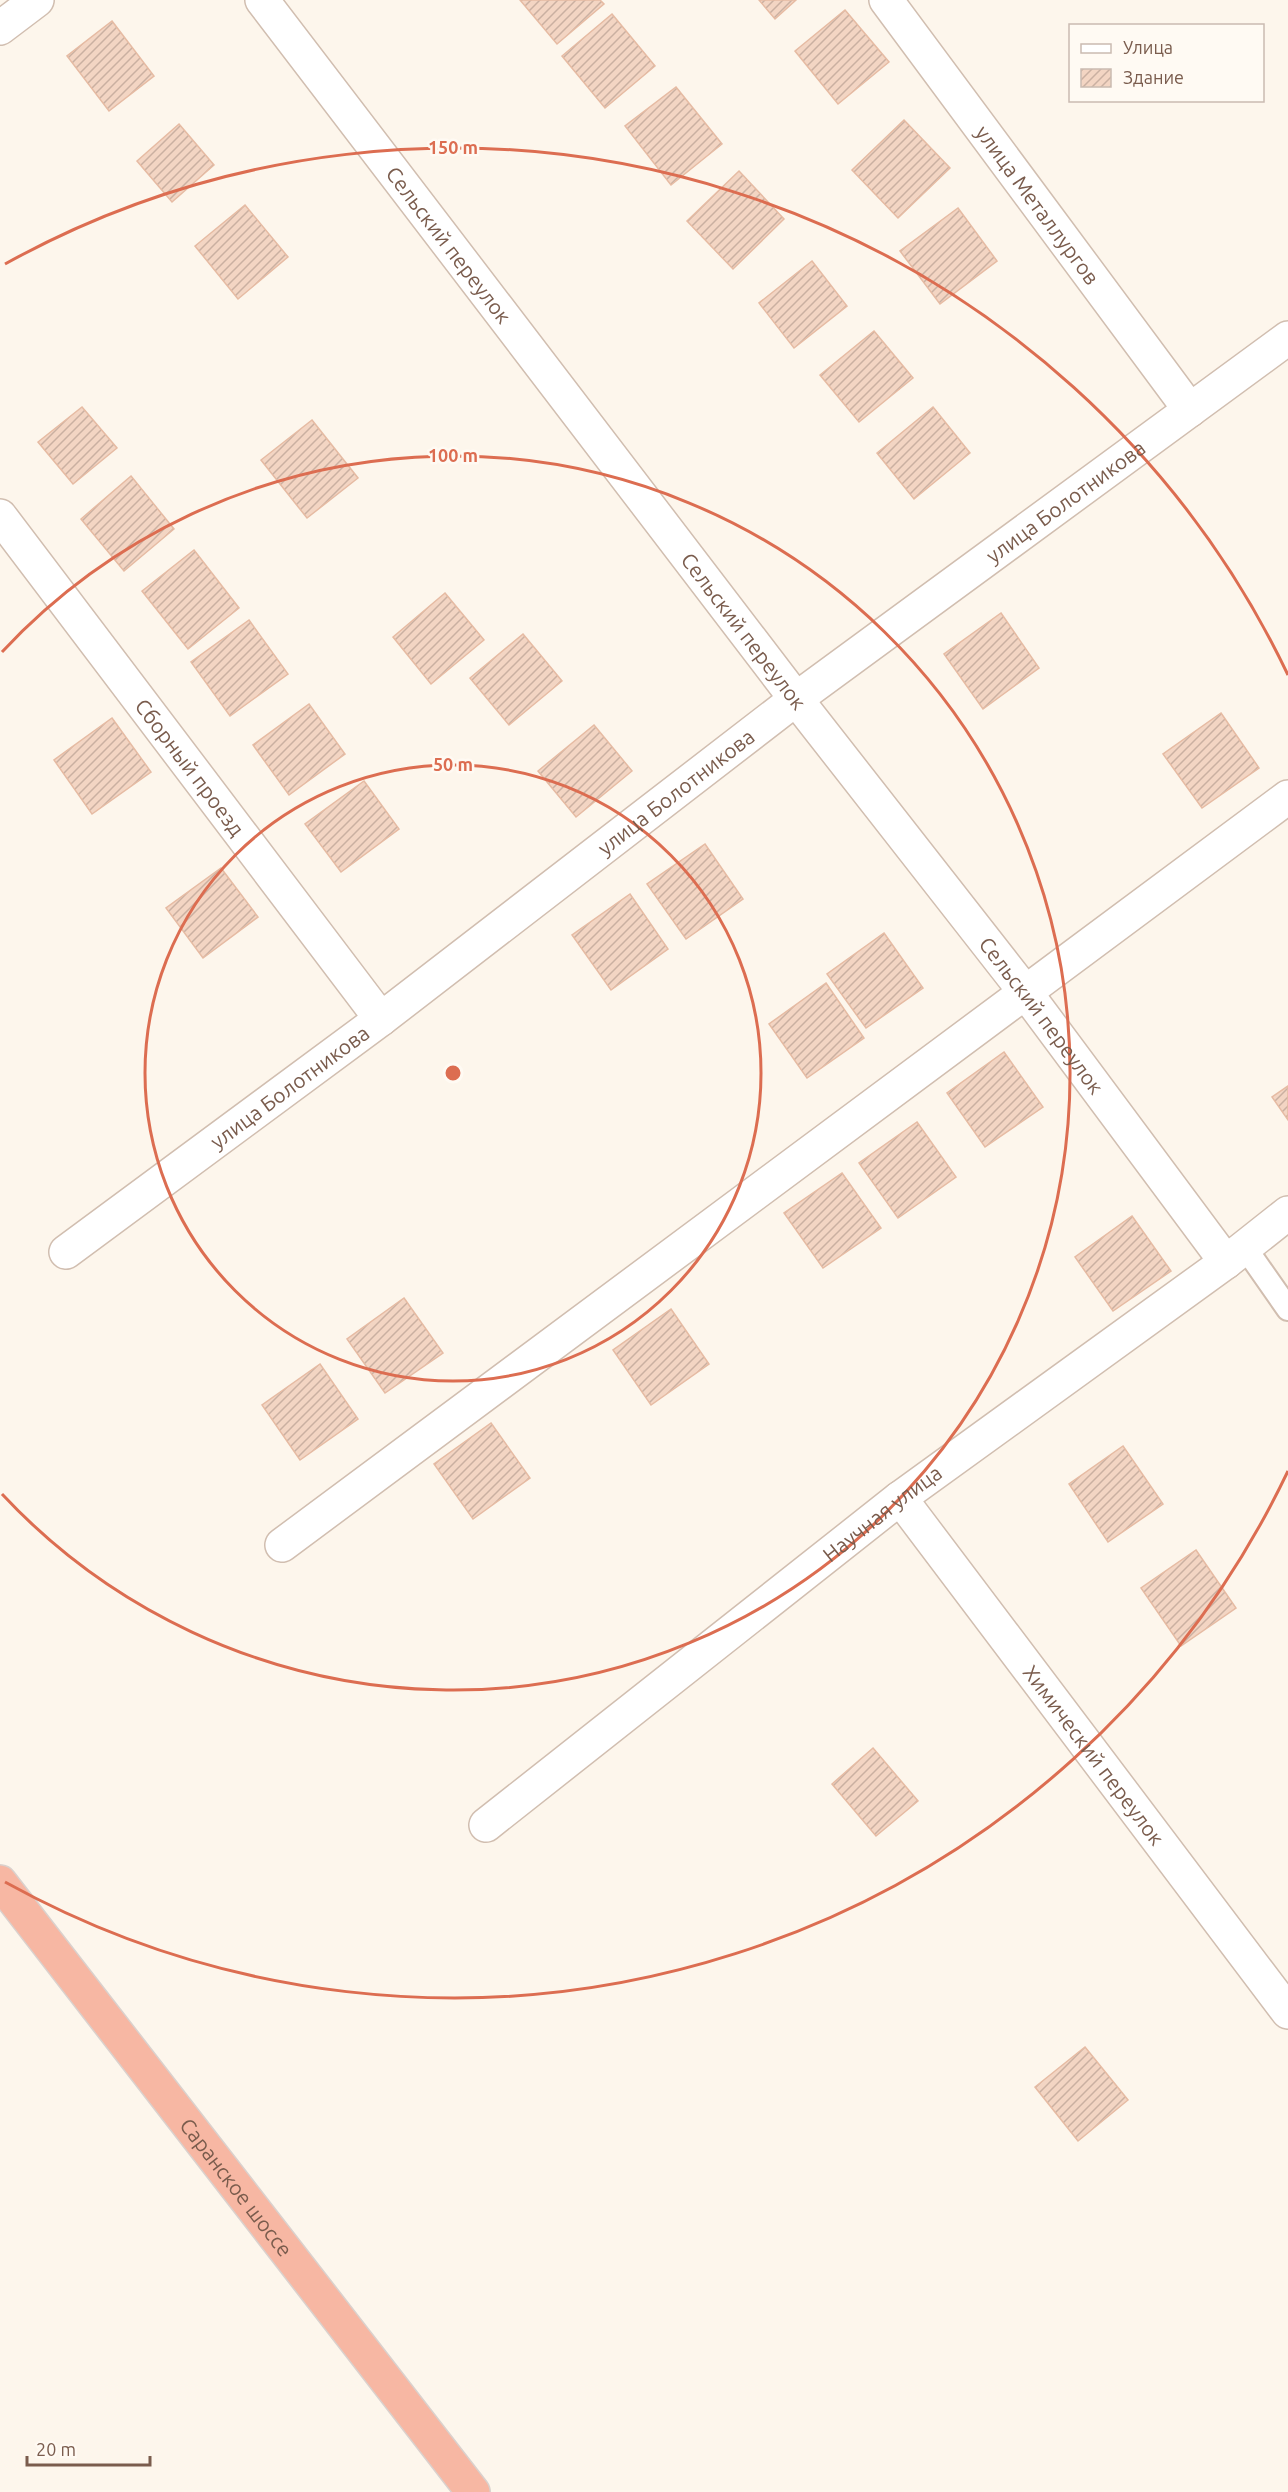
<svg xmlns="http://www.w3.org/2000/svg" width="1288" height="2492" font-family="Ubuntu,sans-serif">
<defs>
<pattern id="building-hatch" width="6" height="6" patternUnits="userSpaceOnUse" patternTransform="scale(1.5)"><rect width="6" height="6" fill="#f3d5c3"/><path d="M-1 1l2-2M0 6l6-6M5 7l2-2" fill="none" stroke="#cab0a1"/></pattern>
</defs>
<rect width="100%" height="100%" fill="#fdf6ec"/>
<!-- building -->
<g fill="url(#building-hatch)" stroke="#e6bba3" stroke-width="1.5">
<path d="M520 0H600L604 4 557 44Z"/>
<path d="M759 0H796L775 19Z"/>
<path d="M845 10 889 62 838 104 795 51Z"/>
<path d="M612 14 655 66 605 108 562 56Z"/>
<path d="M112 21 154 76 109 111 67 56Z"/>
<path d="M676 87 722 144 671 185 625 126Z"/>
<path d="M904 120 950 168 898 218 852 170Z"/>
<path d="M179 124 214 165 172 202 137 161Z"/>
<path d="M739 171 784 219 733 269 687 221Z"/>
<path d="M245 205 288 257 238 299 195 246Z"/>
<path d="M958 208 997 261 940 304 900 251Z"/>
<path d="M812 261 847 306 794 348 759 303Z"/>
<path d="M874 331 913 378 859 422 820 375Z"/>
<path d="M82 407 117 448 73 484 38 442Z"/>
<path d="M933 407 970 453 914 499 877 453Z"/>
<path d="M312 420 358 478 307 518 261 460Z"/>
<path d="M131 476 174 529 124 571 81 519Z"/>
<path d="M194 550 239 608 188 649 142 591Z"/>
<path d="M445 593 484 640 431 684 393 637Z"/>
<path d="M1001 613 1039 668 983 709 944 654Z"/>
<path d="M249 620 288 674 230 716 191 662Z"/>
<path d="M523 634 562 681 509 725 470 678Z"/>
<path d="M309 704 345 754 289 795 253 745Z"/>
<path d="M1221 713 1259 768 1202 808 1163 754Z"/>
<path d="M112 718 151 772 92 814 54 760Z"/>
<path d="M594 725 632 771 576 817 538 771Z"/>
<path d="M364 781 399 829 341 872 305 824Z"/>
<path d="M705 844 743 899 686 939 647 884Z"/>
<path d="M221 868 258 917 203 958 166 908Z"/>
<path d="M630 894 668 949 611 990 572 935Z"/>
<path d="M884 933 923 988 866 1028 827 974Z"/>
<path d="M826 983 864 1038 807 1078 769 1024Z"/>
<path d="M1004 1052 1043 1107 985 1147 947 1093Z"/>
<path d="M1288 1086V1120L1272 1097Z"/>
<path d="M917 1122 956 1177 898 1218 859 1163Z"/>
<path d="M842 1173 881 1228 823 1268 784 1213Z"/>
<path d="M1132 1216 1171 1271 1113 1311 1075 1257Z"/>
<path d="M404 1298 443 1353 385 1393 347 1339Z"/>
<path d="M671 1309 709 1364 651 1405 613 1350Z"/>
<path d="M320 1364 358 1419 300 1460 262 1405Z"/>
<path d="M491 1423 530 1478 473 1519 434 1464Z"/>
<path d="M1123 1446 1163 1504 1108 1542 1069 1484Z"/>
<path d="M1196 1550 1236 1608 1181 1646 1141 1588Z"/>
<path d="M873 1748 918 1801 876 1836 832 1784Z"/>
<path d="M1085 2047 1128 2100 1078 2141 1035 2087Z"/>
</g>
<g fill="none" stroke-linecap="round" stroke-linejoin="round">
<!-- lane casing -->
<g stroke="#d1beb0" stroke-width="26">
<path id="lane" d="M1244 1246 1288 1309"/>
</g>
<!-- street casing -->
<g stroke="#d1beb0" stroke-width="36">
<g id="street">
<path id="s1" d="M262 0 796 699 1026 993 1226 1262"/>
<path id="s2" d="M886 0 1190 410"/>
<path d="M0 28 37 0"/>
<path id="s3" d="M0 516 381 1019"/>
<path id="s4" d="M66 1252 381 1019 796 699 1288 338"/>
<path id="s5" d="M900 1498 1288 2012"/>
<path d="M282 1545 1288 797"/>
<path id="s6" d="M486 1825 900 1498 1226 1262 1288 1213"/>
</g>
</g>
<!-- highway casing -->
<g stroke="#dad1cd" stroke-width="36">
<g id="highway">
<path id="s7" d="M0 1882 473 2492"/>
</g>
</g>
<!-- lane -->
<use href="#lane" stroke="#fff" stroke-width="22"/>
<!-- street -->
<use href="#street" stroke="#fff" stroke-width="33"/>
<!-- highway -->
<use href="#highway" stroke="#f7b7a3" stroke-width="33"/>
</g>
<!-- distance rings -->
<g fill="none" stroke="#dc6d51" stroke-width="3">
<circle cx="453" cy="1073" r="308"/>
<path d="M2 652A617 617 0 1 1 2 1494"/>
<path d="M1288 1471A925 925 0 0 1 5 1882M5 264A925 925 0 0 1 1288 675"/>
</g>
<g text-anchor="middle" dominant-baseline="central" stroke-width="5" stroke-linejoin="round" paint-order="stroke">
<!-- street labels -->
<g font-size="21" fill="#7a5c4d" stroke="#fffaf3">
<text stroke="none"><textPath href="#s2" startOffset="255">улица Металлургов</textPath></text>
<text stroke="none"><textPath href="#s1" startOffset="308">Сельский переулок</textPath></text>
<text stroke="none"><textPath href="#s4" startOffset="1250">улица Болотникова</textPath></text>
<text stroke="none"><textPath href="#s1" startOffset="794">Сельский переулок</textPath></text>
<text stroke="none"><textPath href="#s3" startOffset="315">Сборный проезд</textPath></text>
<text stroke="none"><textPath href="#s4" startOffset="764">улица Болотникова</textPath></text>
<text stroke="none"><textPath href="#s1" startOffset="1280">Сельский переулок</textPath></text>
<text stroke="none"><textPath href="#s4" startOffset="278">улица Болотникова</textPath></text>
<text stroke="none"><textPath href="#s6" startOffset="504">Научная улица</textPath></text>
<text stroke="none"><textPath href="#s5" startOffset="322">Химический переулок</textPath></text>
<text stroke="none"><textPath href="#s7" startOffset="386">Саранское шоссе</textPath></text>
</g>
</g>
<circle cx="453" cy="1073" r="9" fill="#dc6d51" stroke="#fffaf3" stroke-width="3"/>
<g font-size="18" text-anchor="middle" font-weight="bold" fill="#dc6d51" stroke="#fffaf3" stroke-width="5" stroke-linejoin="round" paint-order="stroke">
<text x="453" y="154">150 m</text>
<text x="453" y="462">100 m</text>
<text x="453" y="771">50 m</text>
</g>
<!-- legend -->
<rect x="1069" y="24" width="195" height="78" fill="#fffaf3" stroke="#cabbb1" stroke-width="1.5"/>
<rect x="1081" y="44" width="30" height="9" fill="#ffffff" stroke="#cabbb1" stroke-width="1.5"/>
<text x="1123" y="54" font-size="18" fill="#7a5c4d">Улица</text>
<rect x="1081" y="69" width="30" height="18" fill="url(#building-hatch)" stroke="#cabbb1" stroke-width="1.5"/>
<text x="1123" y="84" font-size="18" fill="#7a5c4d">Здание</text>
<!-- scale -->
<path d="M27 2456v9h123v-9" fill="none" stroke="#7a5c4d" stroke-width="3"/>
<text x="36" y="2456" font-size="18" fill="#7a5c4d" stroke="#fffaf3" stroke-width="4.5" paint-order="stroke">20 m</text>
</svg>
